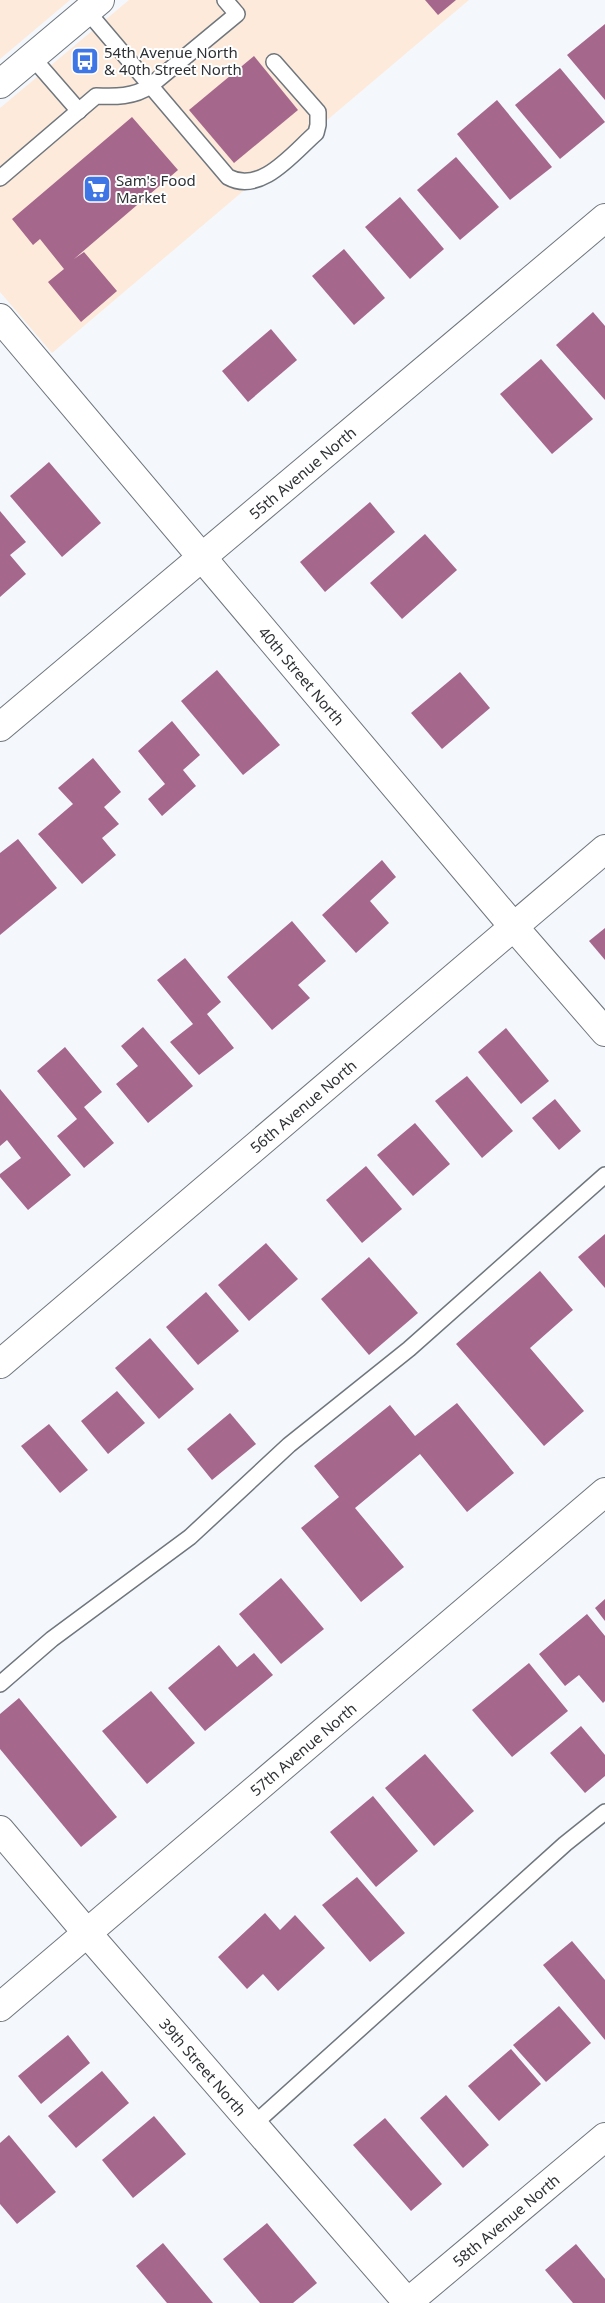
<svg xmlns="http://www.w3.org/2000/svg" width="605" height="2303" font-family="'Noto Sans',sans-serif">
<rect width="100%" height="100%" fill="#f4f8fd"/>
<!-- commercial -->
<g fill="#fdeada">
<path d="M0 0H70L0 59Z"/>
<path d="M129 0H469L52 353 0 292V108Z"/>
</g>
<!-- building -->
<g fill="#a6678d">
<path d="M425 0H456L438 15Z"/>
<path d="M605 24V100L567 55Z"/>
<path d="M254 56 298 110 234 163 189 110Z"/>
<path d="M560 68 605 122 560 159 515 105Z"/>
<path d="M497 100 552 167 510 200 457 134Z"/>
<path d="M132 117 178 170 74 259 84 252 117 291 81 322 48 282 64 269 40 239 33 245 12 219Z"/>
<path d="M456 157 499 207 460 240 417 190Z"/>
<path d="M400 197 444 249 410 279 365 227Z"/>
<path d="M344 249 385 298 354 325 312 276Z"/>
<path d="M593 312 605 326V400L556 345Z"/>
<path d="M271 329 297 360 248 402 222 371Z"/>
<path d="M541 359 593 419 552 454 500 394Z"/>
<path d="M49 462 101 523 62 557 10 496Z"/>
<path d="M370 502 395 532 325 592 300 562Z"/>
<path d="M0 511 26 542 10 555 26 574 0 597Z"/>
<path d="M425 534 457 570 402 619 370 583Z"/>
<path d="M217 670 280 745 243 775 181 701Z"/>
<path d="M460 672 490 708 442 749 411 713Z"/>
<path d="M172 721 200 755 183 770 196 786 162 816 148 799 165 784 138 751Z"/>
<path d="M93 758 121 792 104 807 119 824 102 838 116 855 82 884 38 834 73 804 58 788Z"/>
<path d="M18 839 57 888 0 935V853Z"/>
<path d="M382 860 396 877 370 901 389 923 356 953 322 915Z"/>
<path d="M292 921 326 961 298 985 310 998 272 1030 227 977Z"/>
<path d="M605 928V960L589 941Z"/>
<path d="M185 958 221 1002 207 1014 234 1048 199 1075 170 1042 193 1024 157 980Z"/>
<path d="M143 1027 193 1086 148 1123 116 1084 138 1066 121 1046Z"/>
<path d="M506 1028 549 1081 521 1104 478 1052Z"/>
<path d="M65 1047 102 1092 84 1107 114 1143 84 1168 57 1136 77 1119 37 1071Z"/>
<path d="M467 1076 513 1131 482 1158 435 1101Z"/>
<path d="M0 1089 71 1175 28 1210 0 1177V1174L21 1158 7 1140 0 1146Z"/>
<path d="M555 1099 581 1131 559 1150 532 1118Z"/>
<path d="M415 1123 450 1164 413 1196 377 1155Z"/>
<path d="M366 1166 402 1209 362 1243 326 1200Z"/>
<path d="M605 1234V1288L578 1257Z"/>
<path d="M266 1243 298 1279 249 1321 218 1285Z"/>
<path d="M369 1257 418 1313 369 1355 321 1299Z"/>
<path d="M540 1271 573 1310 530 1348 584 1411 544 1446 456 1344Z"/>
<path d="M206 1292 239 1331 198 1365 166 1327Z"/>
<path d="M150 1338 194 1389 159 1419 115 1368Z"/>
<path d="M117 1391 145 1423 108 1454 81 1421Z"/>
<path d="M457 1403 514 1473 467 1512 420 1454 355 1508 404 1567 361 1602 301 1528 339 1497 314 1466 390 1405 415 1436Z"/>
<path d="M230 1413 256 1444 212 1480 187 1449Z"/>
<path d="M49 1424 88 1470 60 1493 21 1446Z"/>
<path d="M281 1578 324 1629 281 1664 239 1614Z"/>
<path d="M605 1599V1621L595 1608Z"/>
<path d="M587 1614 605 1636V1701L603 1703 579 1675 565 1686 539 1654Z"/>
<path d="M219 1645 237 1667 254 1653 273 1675 205 1731 168 1688Z"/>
<path d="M529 1663 568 1711 512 1757 472 1710Z"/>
<path d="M151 1691 195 1743 147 1784 102 1731Z"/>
<path d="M19 1698 117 1817 81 1847 0 1749V1714Z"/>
<path d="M581 1726 605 1755V1776L585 1793 550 1753Z"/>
<path d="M425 1754 474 1811 434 1846 385 1788Z"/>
<path d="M373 1796 418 1851 376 1887 330 1832Z"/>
<path d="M357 1877 405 1933 370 1962 322 1905Z"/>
<path d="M265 1913 280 1930 295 1915 325 1948 278 1991 263 1974 247 1989 218 1957Z"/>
<path d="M572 1941 605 1980V2040L543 1965Z"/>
<path d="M559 2006 591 2043 546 2082 513 2045Z"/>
<path d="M68 2035 90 2063 41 2104 18 2076Z"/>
<path d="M511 2049 541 2084 499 2121 468 2086Z"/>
<path d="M102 2071 129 2103 76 2148 48 2116Z"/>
<path d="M446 2095 489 2145 463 2168 420 2118Z"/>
<path d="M154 2116 186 2154 133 2198 102 2160Z"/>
<path d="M385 2118 442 2184 411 2211 353 2145Z"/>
<path d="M9 2135 56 2192 17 2224 0 2204V2143Z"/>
<path d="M267 2223 317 2283 293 2303H260L223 2259Z"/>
<path d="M163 2243 213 2303H167L136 2266Z"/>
<path d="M576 2244 605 2279V2303H573L545 2270Z"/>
</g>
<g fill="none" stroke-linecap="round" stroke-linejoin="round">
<!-- lane casing -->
<g stroke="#6f767d" stroke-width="18">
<g id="lane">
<path d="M87 11 228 177C261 195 293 153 316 133L318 125V112L274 62"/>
<path d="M32 57 79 111"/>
<path d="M0 178 96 96C115 97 134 97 150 86L237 14 225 0"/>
<path d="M0 1684 52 1639 190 1537 289 1445 409 1349 605 1175"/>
<path d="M253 2125 565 1844 605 1812"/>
</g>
</g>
<!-- street casing -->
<g stroke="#6f767d" stroke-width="30">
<g id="street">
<path id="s1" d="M0 318 513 926 605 1032"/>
<path id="s2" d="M0 727 605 218"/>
<path id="s3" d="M0 1364 605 849"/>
<path id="s4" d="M0 1830 87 1933 408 2303"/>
<path id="s5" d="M0 2007 605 1492"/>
</g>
</g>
<!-- secondary casing -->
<g stroke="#6f767d" stroke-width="30">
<g id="secondary">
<path d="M0 84 100 0"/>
<path id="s6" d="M407 2303 605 2137"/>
</g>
</g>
<!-- lane -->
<use href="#lane" stroke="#fff" stroke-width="15"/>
<!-- street -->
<use href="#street" stroke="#fff" stroke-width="28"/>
<!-- secondary -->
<use href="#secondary" stroke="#fff" stroke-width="28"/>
</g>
<!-- icons -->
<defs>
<g id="bus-square" transform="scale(1.4375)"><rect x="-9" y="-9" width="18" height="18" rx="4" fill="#3f76e6" stroke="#fff"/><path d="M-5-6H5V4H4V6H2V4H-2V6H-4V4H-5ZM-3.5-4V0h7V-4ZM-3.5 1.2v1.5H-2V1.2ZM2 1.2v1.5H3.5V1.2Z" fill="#fff"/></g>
<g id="supermarket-square" transform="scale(1.4375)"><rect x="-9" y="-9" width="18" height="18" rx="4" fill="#3f76e6" stroke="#fff"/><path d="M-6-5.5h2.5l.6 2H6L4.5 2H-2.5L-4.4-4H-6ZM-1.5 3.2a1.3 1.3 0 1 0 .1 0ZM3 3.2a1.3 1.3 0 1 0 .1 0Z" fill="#fff"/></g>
</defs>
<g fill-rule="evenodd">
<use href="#bus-square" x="85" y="61"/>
<use href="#supermarket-square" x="97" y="189"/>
</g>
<g text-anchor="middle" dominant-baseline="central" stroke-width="4" stroke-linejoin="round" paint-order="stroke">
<!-- poi labels -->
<g font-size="15" fill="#2e3134" stroke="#fff" text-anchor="start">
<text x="104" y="52">54th Avenue North<tspan x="104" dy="17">&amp; 40th Street North</tspan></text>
<text x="116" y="180">Sam's Food<tspan x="116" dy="17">Market</tspan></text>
</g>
<!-- street labels -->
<g font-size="15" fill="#2e3134" stroke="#fff">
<text stroke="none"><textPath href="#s2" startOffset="395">55th Avenue North</textPath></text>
<text stroke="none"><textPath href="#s1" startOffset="468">40th Street North</textPath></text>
<text stroke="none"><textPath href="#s3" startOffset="398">56th Avenue North</textPath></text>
<text stroke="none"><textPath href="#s5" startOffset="398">57th Avenue North</textPath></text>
<text stroke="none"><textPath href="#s4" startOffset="312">39th Street North</textPath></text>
<text stroke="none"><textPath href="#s6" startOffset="129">58th Avenue North</textPath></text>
</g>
</g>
</svg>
